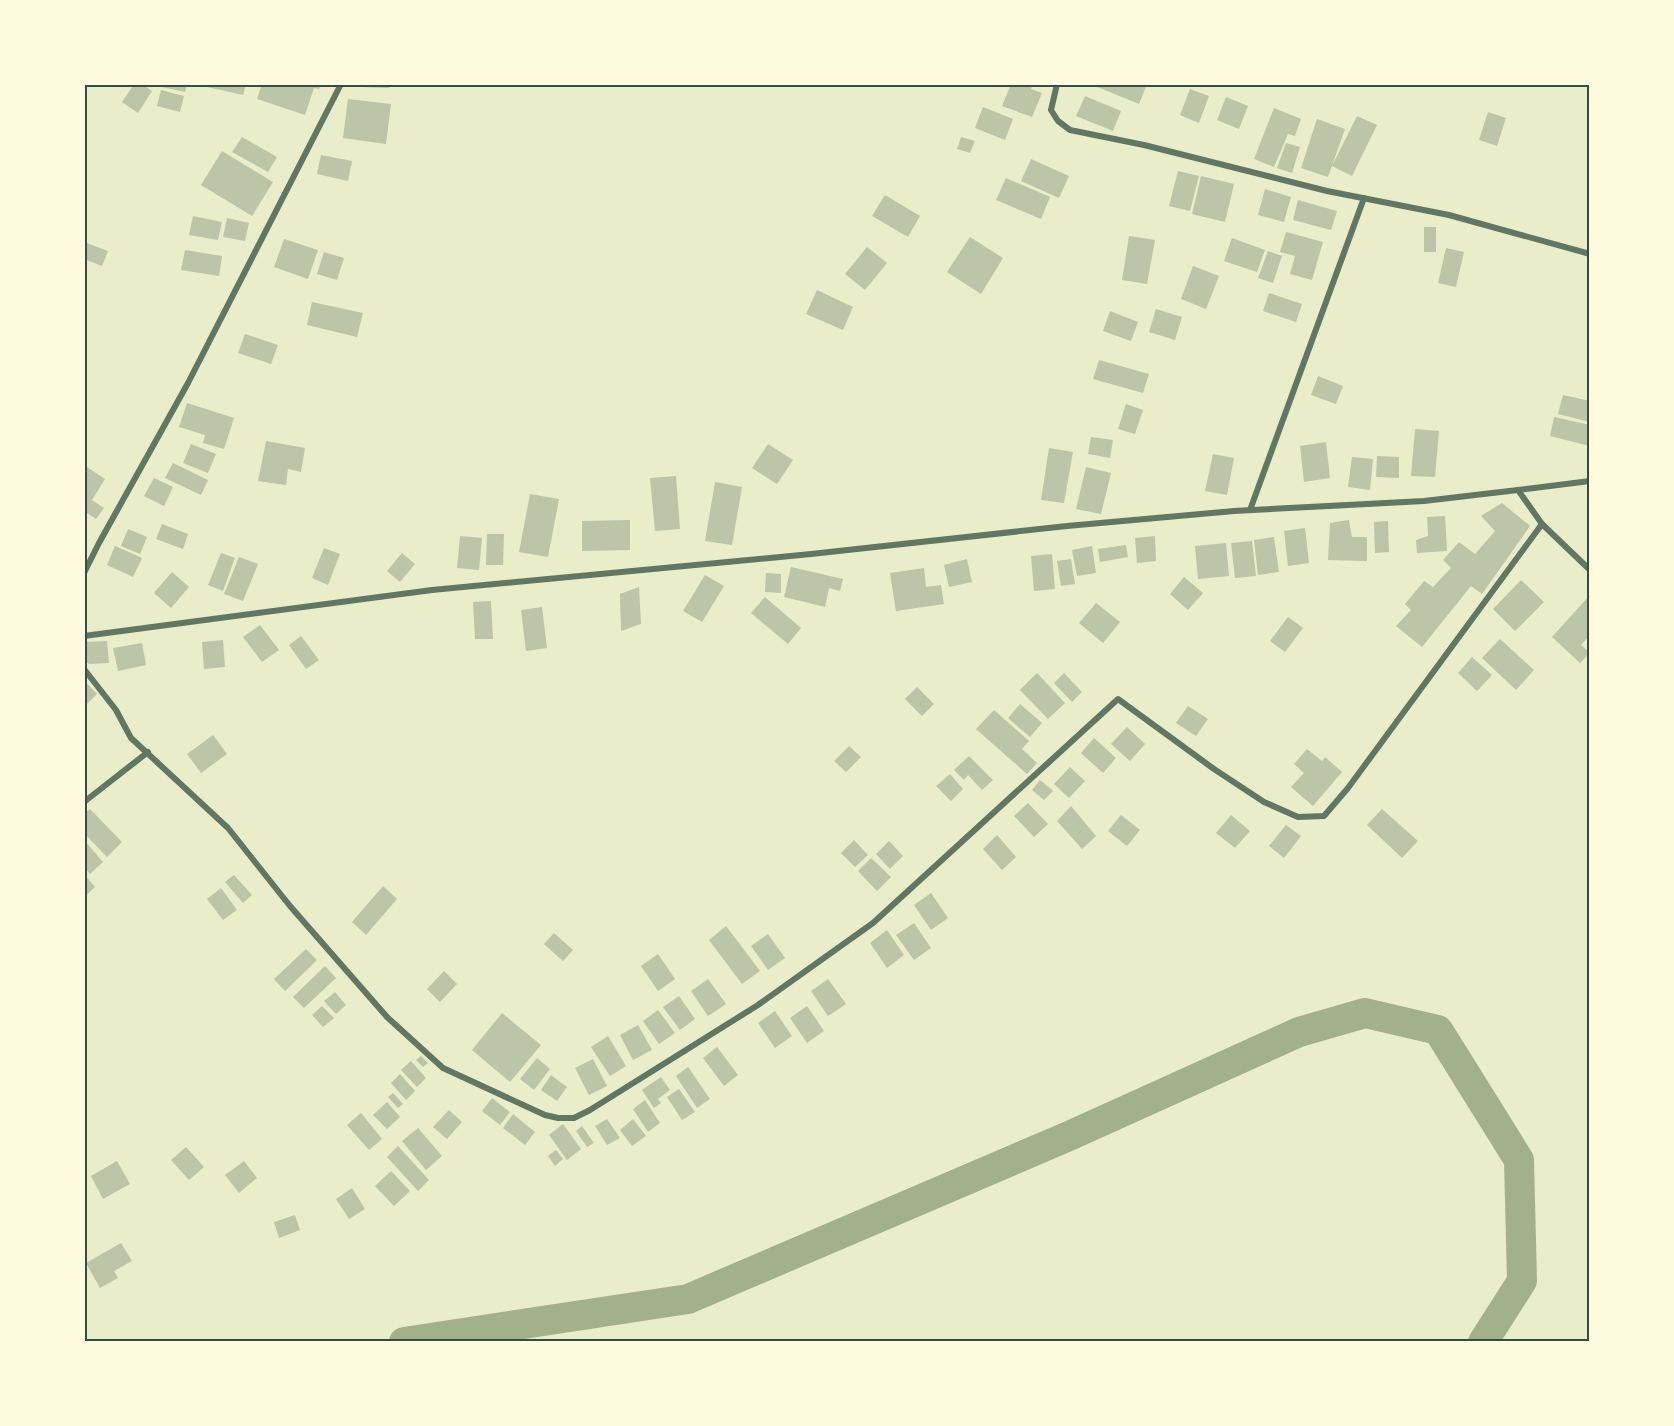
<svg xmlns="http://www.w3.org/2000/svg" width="1674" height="1426" font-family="'Archivo Narrow',sans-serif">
<rect width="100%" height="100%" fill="#e9edc9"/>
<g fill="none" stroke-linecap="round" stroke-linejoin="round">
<!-- river -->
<path stroke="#a3b18a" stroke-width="30" d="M404 1342 688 1299 1069 1136 1299 1032 1365 1013 1438 1030 1519 1160 1522 1281 1483 1342"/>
</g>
<!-- building -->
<g fill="#bcc5a7">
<path d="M134 84H142L152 91 138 113 122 102Z"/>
<path d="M163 84H187L185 92 162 87Z"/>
<path d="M208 84H246L243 95 207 87Z"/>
<path d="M262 84H321L319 89 314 88 305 115 257 99Z"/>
<path d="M362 84H389V88L362 87Z"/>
<path d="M1011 84H1033L1031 89 1042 93 1032 117 1002 106Z"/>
<path d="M1090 84H1147L1139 104Z"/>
<path d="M1190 89 1209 96 1199 123 1180 115Z"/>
<path d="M161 90 184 96 180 112 157 106Z"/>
<path d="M1085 96 1121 111 1113 131 1076 116Z"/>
<path d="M1226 97 1248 106 1239 129 1217 120Z"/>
<path d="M348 99 391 104 386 144 343 138Z"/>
<path d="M983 107 1013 119 1005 140 975 128Z"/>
<path d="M1274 108 1301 119 1295 136 1288 134 1274 167 1254 159Z"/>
<path d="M1488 112 1506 118 1497 146 1479 140Z"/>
<path d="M1357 116 1377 125 1352 176 1332 166Z"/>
<path d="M1317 119 1345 129 1328 177 1301 168Z"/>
<path d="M242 137 277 157 268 172 232 152Z"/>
<path d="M961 137 975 141 970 153 957 149Z"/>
<path d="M1286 143 1300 147 1292 173 1277 168Z"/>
<path d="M222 151 273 182 252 216 201 185Z"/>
<path d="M321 155 352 161 348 181 317 174Z"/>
<path d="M1031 159 1069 176 1059 198 1021 181Z"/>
<path d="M1178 171 1199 176 1190 211 1169 206Z"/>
<path d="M1201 176 1234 184 1225 222 1192 214Z"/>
<path d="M1006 178 1050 197 1041 219 996 200Z"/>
<path d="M1265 189 1291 197 1284 222 1258 215Z"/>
<path d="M885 195 920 216 908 237 872 216Z"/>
<path d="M1298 200 1337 211 1331 230 1293 220Z"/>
<path d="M193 216 222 222 218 240 189 235Z"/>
<path d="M227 218 249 223 245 241 223 237Z"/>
<rect x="1424" y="227" width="12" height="25"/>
<path d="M1286 232 1323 242 1312 280 1290 274 1295 256 1280 252Z"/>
<path d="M1129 236 1155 240 1147 284 1122 280Z"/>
<path d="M970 237 1003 258 981 294 947 272Z"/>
<path d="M1232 238 1265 250 1257 272 1224 261Z"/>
<path d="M284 239 318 250 308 279 274 267Z"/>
<path d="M84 242 108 251 102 266 84 259Z"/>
<path d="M867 247 887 263 865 290 845 274Z"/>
<path d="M1446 248 1464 252 1456 287 1438 283Z"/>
<path d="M185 250 222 256 219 276 181 270Z"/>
<path d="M1268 251 1282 256 1273 283 1258 278Z"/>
<path d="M324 252 344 258 337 280 317 274Z"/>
<path d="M1193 266 1219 276 1206 309 1181 299Z"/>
<path d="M817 290 853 307 843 330 806 314Z"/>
<path d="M1269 293 1302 304 1296 322 1263 311Z"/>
<path d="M312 302 363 313 357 337 307 325Z"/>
<path d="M1156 309 1182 317 1175 340 1149 332Z"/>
<path d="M1110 311 1138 322 1131 341 1103 331Z"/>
<path d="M245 334 278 345 271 364 238 353Z"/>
<path d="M1099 360 1149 374 1143 393 1093 379Z"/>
<path d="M1318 376 1343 386 1336 404 1311 395Z"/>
<path d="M1563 395 1590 401V422L1558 414Z"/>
<path d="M187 403 234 418 224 449 203 443 205 435 179 427Z"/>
<path d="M1126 404 1143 410 1135 434 1118 429Z"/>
<path d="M1554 417 1590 425V446L1550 436Z"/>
<path d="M1415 429 1439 431 1435 477 1411 476Z"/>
<path d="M1091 437 1113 440 1110 458 1088 454Z"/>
<path d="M266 441 305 448 301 472 288 469 286 485 258 481Z"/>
<path d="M1326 442 1330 478 1304 482 1300 446Z"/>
<path d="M191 444 216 454 208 473 183 463Z"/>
<path d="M768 444 793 460 777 484 752 468Z"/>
<path d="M1049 448 1073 452 1064 503 1041 500Z"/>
<path d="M1213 454 1234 458 1227 495 1205 491Z"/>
<path d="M1377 456 1399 457V478L1376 477Z"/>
<path d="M1352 457 1373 459 1370 490 1348 487Z"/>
<path d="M173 463 208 480 201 495 165 478Z"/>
<path d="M84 465 105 479 92 500 104 508 96 519 84 511Z"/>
<path d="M1086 467 1111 473 1101 514 1076 509Z"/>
<path d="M676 476 680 529 655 531 650 478Z"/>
<path d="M154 478 173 487 164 506 144 496Z"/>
<path d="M715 482 742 487 732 545 705 541Z"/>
<path d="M530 494 559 499 548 557 519 552Z"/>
<path d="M1502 503 1530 526 1482 594 1471 586 1422 647 1396 626 1411 610 1405 604 1424 581 1433 587 1451 568 1443 560 1459 542 1475 554 1495 531 1481 516Z"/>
<path d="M1445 516 1447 551 1417 553 1416 540 1428 536 1427 517Z"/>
<path d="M630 520V550L582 551V521Z"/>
<path d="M1349 520 1352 537H1367V561L1328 560 1330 523Z"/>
<path d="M1388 521 1389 552 1375 553 1374 522Z"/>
<path d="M162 524 188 534 183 549 156 539Z"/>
<path d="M1305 528 1309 563 1288 566 1284 531Z"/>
<path d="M128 529 147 537 140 554 121 546Z"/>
<path d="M487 534H504L503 565H486Z"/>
<path d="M460 536 482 538 479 570 457 568Z"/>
<path d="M1155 536 1156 561 1137 563 1135 538Z"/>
<path d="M1274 537 1279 572 1258 575 1254 540Z"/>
<path d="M1252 541 1256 576 1235 578 1231 543Z"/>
<path d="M1226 543 1229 576 1198 579 1195 546Z"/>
<path d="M1126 545 1128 557 1100 562 1098 549Z"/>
<path d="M115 546 142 558 133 577 107 565Z"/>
<path d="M1092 546 1096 573 1077 576 1072 550Z"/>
<path d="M324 548 340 554 328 585 312 578Z"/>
<path d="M221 553 235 558 223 591 208 585Z"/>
<path d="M402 553 415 564 400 582 387 571Z"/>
<path d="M1052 554 1055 589 1034 591 1031 556Z"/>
<path d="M239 557 258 564 243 601 224 594Z"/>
<path d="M967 559 972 582 949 587 944 565Z"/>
<path d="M1071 559 1075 584 1061 586 1057 561Z"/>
<path d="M791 567 843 579 840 591 829 588 825 607 784 597Z"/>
<path d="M924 568 926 587 941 585 944 604 896 611 890 573Z"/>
<path d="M172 572 189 587 171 608 154 593Z"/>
<path d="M766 573 781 574V593L765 592Z"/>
<path d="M705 575 724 586 702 622 683 611Z"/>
<path d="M1184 577 1203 593 1188 610 1170 594Z"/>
<path d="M1521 580 1544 602 1515 631 1493 609Z"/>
<path d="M639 587 641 624 621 631 620 594Z"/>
<path d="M1590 595V635L1581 645 1590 653 1580 663 1552 637Z"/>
<path d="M765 597 801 628 788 644 751 613Z"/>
<path d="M491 601 493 639H475L473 602Z"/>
<path d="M1096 603 1120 622 1103 643 1079 623Z"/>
<path d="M542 607 547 648 526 651 521 610Z"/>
<path d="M1288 617 1303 628 1285 652 1270 641Z"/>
<path d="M260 625 279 650 262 662 243 637Z"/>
<path d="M301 636 319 660 306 669 289 645Z"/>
<path d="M1500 639 1534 670 1516 690 1482 658Z"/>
<path d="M223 640 225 667 204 669 202 642Z"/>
<path d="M107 641 109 663 89 664 84 660V642Z"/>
<path d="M142 643 146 665 118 671 113 648Z"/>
<path d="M1472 657 1492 675 1477 691 1458 673Z"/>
<path d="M1037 673 1065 703 1048 719 1020 690Z"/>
<path d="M1064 673 1082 692 1072 702 1054 683Z"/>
<path d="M84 680 97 694 84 707Z"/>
<path d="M917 687 934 704 922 716 905 699Z"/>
<path d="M1020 704 1042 723 1030 737 1008 718Z"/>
<path d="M1188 706 1208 719 1196 736 1176 723Z"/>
<path d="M994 710 1029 741 1022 749 1037 763 1027 774 976 729Z"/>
<path d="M1127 727 1145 744 1130 761 1111 744Z"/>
<path d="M213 735 227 754 201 773 187 754Z"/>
<path d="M1094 738 1116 758 1103 773 1081 753Z"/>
<path d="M849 746 861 757 846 772 834 761Z"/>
<path d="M1307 749 1322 761 1325 757 1342 772 1313 806 1291 787 1304 773 1294 764Z"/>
<path d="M969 756 993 780 982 790 968 775 964 780 954 770Z"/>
<path d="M1070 767 1085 781 1069 798 1054 784Z"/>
<path d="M950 774 963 789 951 801 936 786Z"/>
<path d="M1040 780 1053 791 1044 800 1032 790Z"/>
<path d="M1028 803 1048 824 1034 837 1014 816Z"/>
<path d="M1071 806 1096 836 1082 849 1057 821Z"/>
<path d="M90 809 122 842 107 857 84 833V814Z"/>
<path d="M1382 809 1418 841 1402 858 1367 825Z"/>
<path d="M1121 815 1140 830 1127 846 1108 831Z"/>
<path d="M1231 815 1250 831 1235 848 1216 833Z"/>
<path d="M1286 825 1301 836 1284 858 1269 846Z"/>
<path d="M997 835 1016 857 1002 870 983 849Z"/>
<path d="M84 840 103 862 90 874 84 867Z"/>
<path d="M854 840 868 855 855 867 841 853Z"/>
<path d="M889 841 903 856 890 869 876 854Z"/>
<path d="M871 858 891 877 877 891 858 871Z"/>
<path d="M84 874 95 887 84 897Z"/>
<path d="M234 875 252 895 243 903 225 882Z"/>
<path d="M383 886 397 899 366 935 352 922Z"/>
<path d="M221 888 237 910 223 920 207 899Z"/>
<path d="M931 893 948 918 931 930 914 905Z"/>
<path d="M914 923 931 948 914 960 896 935Z"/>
<path d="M726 926 760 971 742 984 709 940Z"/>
<path d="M887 930 904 955 887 968 870 943Z"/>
<path d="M554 933 573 950 563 961 544 944Z"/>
<path d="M768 934 785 958 768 970 751 946Z"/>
<path d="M306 949 317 960 285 991 274 979Z"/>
<path d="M658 954 675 979 658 991 641 966Z"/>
<path d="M325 966 336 978 304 1008 293 997Z"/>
<path d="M444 971 457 984 440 1002 427 989Z"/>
<path d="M708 979 726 1004 708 1016 691 991Z"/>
<path d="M828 979 846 1004 828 1016 811 991Z"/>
<path d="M335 992 346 1005 336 1014 324 1001Z"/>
<path d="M679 996 695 1019 680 1030 663 1007Z"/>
<path d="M322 1006 334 1018 323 1027 312 1015Z"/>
<path d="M807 1006 824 1031 807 1043 790 1018Z"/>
<path d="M658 1010 675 1033 659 1044 643 1021Z"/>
<path d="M775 1011 792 1036 775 1048 758 1023Z"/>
<path d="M502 1013 541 1045 510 1082 472 1050Z"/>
<path d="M638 1025 652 1050 633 1060 620 1035Z"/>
<path d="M608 1036 626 1066 610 1076 591 1047Z"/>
<path d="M717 1047 738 1075 724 1086 703 1058Z"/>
<path d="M421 1056 428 1063 423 1067 416 1060Z"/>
<path d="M537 1058 550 1069 534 1090 520 1079Z"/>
<path d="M593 1059 607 1086 589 1095 575 1068Z"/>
<path d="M411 1061 426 1078 417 1087 401 1070Z"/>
<path d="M688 1067 710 1099 697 1108 676 1076Z"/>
<path d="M400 1074 415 1091 406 1100 391 1083Z"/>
<path d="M551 1075 567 1087 557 1101 541 1090Z"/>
<path d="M661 1077 670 1090 658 1099 661 1103 654 1108 642 1090Z"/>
<path d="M679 1089 695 1112 682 1120 667 1097Z"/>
<path d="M393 1093 403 1104 398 1108 388 1097Z"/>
<path d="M492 1098 510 1112 500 1125 482 1111Z"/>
<path d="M645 1100 660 1123 648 1132 633 1109Z"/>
<path d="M387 1102 400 1117 387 1129 373 1115Z"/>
<path d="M449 1110 462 1122 447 1139 433 1127Z"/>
<path d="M361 1113 382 1139 369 1150 347 1125Z"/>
<path d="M513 1114 535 1132 525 1145 503 1128Z"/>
<path d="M607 1119 620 1138 607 1145 595 1126Z"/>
<path d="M633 1119 646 1136 632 1146 620 1130Z"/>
<path d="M563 1124 581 1149 567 1160 549 1135Z"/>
<path d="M582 1126 594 1143 587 1147 576 1131Z"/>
<path d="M418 1128 442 1156 426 1170 402 1141Z"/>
<path d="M398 1146 429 1180 418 1191 387 1157Z"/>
<path d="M186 1147 204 1167 189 1180 171 1160Z"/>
<path d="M556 1150 563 1159 555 1166 548 1156Z"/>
<path d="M117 1161 130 1184 103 1199 91 1176Z"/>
<path d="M244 1161 257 1178 239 1193 225 1175Z"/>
<path d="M391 1171 410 1191 394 1206 375 1186Z"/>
<path d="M352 1188 365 1209 349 1219 336 1199Z"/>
<path d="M295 1215 300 1230 279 1238 274 1222Z"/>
<path d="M121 1243 132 1261 114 1271 118 1278 100 1288 86 1263Z"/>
</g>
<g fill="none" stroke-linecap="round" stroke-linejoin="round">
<!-- minor -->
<g stroke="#617663" stroke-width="6">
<path d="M1057 84 1051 110 1058 121 1070 130 1144 145 1327 191 1449 215 1590 254"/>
<path d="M1518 490 1590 481"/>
<path d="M1250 510 1364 198"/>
<path d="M84 573 99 543 188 383 341 84"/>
<path d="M84 636 432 590 811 554 1067 526 1234 511 1424 501 1518 490 1542 524 1590 570"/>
<path d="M84 669 116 710 131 738 228 828 290 906 387 1017 443 1068 545 1115 558 1118H574L590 1110 758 1005 873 923 1118 699 1214 769 1264 802 1298 817 1324 816 1348 788 1542 524"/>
<path d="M84 802 148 752"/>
</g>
</g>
<!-- border -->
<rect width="1674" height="1426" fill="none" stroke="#fefae0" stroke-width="171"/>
<rect x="86" y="86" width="1502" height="1254" fill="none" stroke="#344e41" stroke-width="2"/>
</svg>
